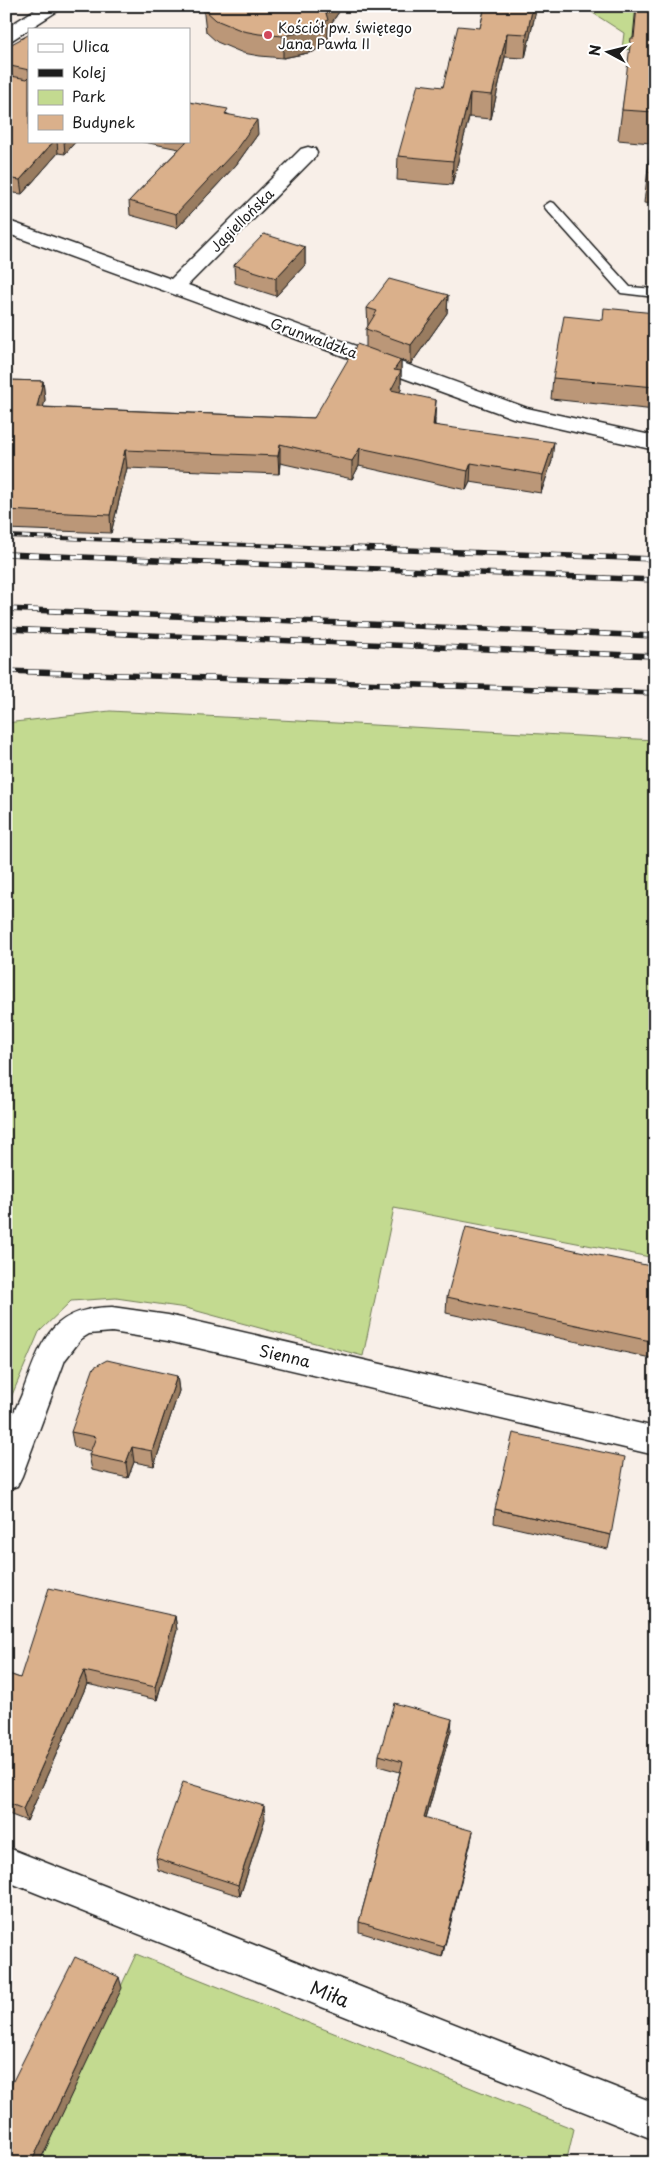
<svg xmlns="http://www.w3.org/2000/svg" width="661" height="2169" font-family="'Playpen Sans',sans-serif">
<rect width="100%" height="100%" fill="#f8efe8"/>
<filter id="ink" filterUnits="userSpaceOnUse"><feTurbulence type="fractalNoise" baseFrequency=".02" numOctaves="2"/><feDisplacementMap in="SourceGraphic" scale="10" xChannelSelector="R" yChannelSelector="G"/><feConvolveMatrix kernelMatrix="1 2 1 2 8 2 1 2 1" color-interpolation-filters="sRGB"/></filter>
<g filter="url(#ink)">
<!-- green -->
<g fill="#c3da90" stroke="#707b56">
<path d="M582 6H655V52L622 49 624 33Z"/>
<path d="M110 711 655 740V1258L394 1208 363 1356 186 1308 116 1298 71 1301 39 1332 6 1409V723Z"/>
<path d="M136 1954 574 2129 566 2163H39Z"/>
</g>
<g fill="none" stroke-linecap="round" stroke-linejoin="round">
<!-- lane casing -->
<g stroke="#1c1c1c" stroke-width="3">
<path id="lane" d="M550 202 554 203 630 287 655 289V297L621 293 546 209 544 206Z"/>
</g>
<!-- street casing -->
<g stroke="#1c1c1c" stroke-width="3">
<g id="street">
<path d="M41 6H62L59 10 12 40 6 41V28Z"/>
<path d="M308 147 315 149 317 153 315 157 188 285 527 408 655 436V450L513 418 6 233V220L171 279 301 149Z"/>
<path d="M112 1307 168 1315 655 1427V1455L168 1341 112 1332 89 1334 81 1339 65 1360 22 1476 17 1486 6 1490C6 1472 5 1454 6 1437 7 1423 17 1407 22 1394 41 1343 49 1308 112 1307Z"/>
<path d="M6 1847 655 2103V2140L6 1881Z"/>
</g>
</g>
<!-- lane -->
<use href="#lane" fill="#fff" fill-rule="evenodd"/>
<!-- street -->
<use href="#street" fill="#fff" fill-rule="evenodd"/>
<!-- rail-far1 casing -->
<g stroke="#1c1c1c" stroke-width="4">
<path id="rail-far1" d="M6 536 388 550"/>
</g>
<!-- rail casing -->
<g stroke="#1c1c1c" stroke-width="5.5">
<g id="rail">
<path d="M353 548 655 559"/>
<path d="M6 554 655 580"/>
<path d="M6 609 655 636"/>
<path d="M6 629 655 656"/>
<path d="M6 671 655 693"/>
</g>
</g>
<!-- rail-far1 -->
<use href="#rail-far1" stroke="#fff" stroke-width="2.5" stroke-dasharray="8" stroke-linecap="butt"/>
<!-- rail -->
<use href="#rail" stroke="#fff" stroke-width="4" stroke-dasharray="11" stroke-linecap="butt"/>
</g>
<!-- wall -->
<g fill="#bb9778" stroke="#1c1c1c">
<path d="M203 6H343L328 28V42L313 52 283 58 260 56 243 53 217 42 206 32Z"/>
<path d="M485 6H537L525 58 505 57 491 119 469 117 452 185 397 180 398 156 480 28Z"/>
<path d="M636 6H655V204L644 203 651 143 618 140 622 110 633 38Z"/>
<path d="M29 36V141H76L65 154 58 153 22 194 6 192V47Z"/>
<path d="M189 102 228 114 258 134 236 165 177 228 130 215 129 201 179 149 139 141H189Z"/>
<path d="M305 247V265L276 296 235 283 234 265Z"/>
<path d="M448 295 447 313 411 364 401 360V390L399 392 435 419V425L552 461 541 493 470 482 466 490 359 466 352 479 280 463 279 474 127 468 111 533 6 529V380L43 381 45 400 43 407 314 418 366 348V329L368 327 367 308Z"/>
<path d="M655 313V410L551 399 553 378 603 320Z"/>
<path d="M655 1267V1359L446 1313 447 1297Z"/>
<path d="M177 1376 179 1391 154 1466 134 1462 128 1478 92 1470 89 1455 91 1451 74 1447 71 1432Z"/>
<path d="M495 1509 611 1535 608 1549 494 1523Z"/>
<path d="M175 1616 177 1630 157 1700 87 1684 27 1821 6 1813V1673L20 1678Z"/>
<path d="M451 1730 426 1818 471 1841 442 1957 359 1932V1922L400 1772 378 1766 379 1755Z"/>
<path d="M265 1819 240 1896 158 1870 156 1858Z"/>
</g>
<!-- shaded-wall -->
<g fill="#997b61" stroke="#1c1c1c">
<path d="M328 6H343L328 28V42L313 52 283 58V36L325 10Z"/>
<path d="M533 6H537L525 58 527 34Z"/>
<path d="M507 33 505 57 491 119 492 95Z"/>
<path d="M470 93 469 117 452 185 453 161Z"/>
<path d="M257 120 258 134 236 165 177 228 176 214Z"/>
<path d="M54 141H57L58 153 22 194 20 180Z"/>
<path d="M64 141H76L65 154Z"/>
<path d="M305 247V265L276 296V278Z"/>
<path d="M448 295 447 313 411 364V345Z"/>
<path d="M401 360V390L390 409 391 390 394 370Z"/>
<path d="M43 381 45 400 39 426 37 407Z"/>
<path d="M436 400 435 419 432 444 433 425Z"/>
<path d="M554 442 552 461 541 493 543 475Z"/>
<path d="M280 444V463L279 474 278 456Z"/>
<path d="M360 448 359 466 352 479V461Z"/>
<path d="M125 450 127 468 111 533 110 515Z"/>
<path d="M471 463 470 482 466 490 468 471Z"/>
<path d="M177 1376 179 1391 154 1466 152 1451Z"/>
<path d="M132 1447 134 1462 128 1478 126 1463Z"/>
<path d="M175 1616 177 1630 157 1700 155 1687Z"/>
<path d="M84 1671 87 1684 27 1821 23 1809Z"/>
<path d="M452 1719 451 1730 423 1828 424 1817Z"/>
<path d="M264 1806 265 1819 240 1896 238 1885Z"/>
<path d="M473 1831 471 1841 442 1957 444 1947Z"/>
<path d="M119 1977 122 1988 39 2163H31Z"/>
</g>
<!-- building -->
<g fill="#dab08b" stroke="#1c1c1c">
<path d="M205 6H328L325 10 328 20 312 30 283 36 259 34 243 31 216 20 205 10Z"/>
<path d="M485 6H533L527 34 507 33 492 95 470 93 453 161 398 156 418 84 443 87 458 26 480 28Z"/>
<path d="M637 6H655V173L648 172 654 112 622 110 631 38H634Z"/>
<path d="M28 35 29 36V70L6 65V47Z"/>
<path d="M6 75 27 79 29 77V141H54L20 180 6 178Z"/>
<path d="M189 102 228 109 225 114 257 120 235 151 176 214 129 201 187 141H189V139L190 137H189Z"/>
<path d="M264 234 305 247 276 278 234 265Z"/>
<path d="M389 279 448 295 411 345 366 329 377 311 367 308Z"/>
<path d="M604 308 655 313V387L553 378 564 316 603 320Z"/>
<path d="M357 344 401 360 394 370 401 371 391 390 436 400 433 425 554 442 543 475 471 463 468 471 360 448 352 461 280 444 278 456 125 450 110 515 6 510V380L43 381 37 407 314 418Z"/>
<path d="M466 1227 655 1267V1342L447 1297Z"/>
<path d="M107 1360 177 1376 152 1451 132 1447 126 1463 89 1455 96 1437 71 1432 94 1367Z"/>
<path d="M513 1433 625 1457 611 1535 495 1509Z"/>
<path d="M49 1588 175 1616 155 1687 84 1671 23 1809 6 1802V1673L20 1678Z"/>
<path d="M394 1703 452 1719 424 1817 473 1831 444 1947 359 1922 403 1762 379 1755Z"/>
<path d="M183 1782 264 1806 238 1885 156 1858Z"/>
<path d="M75 1957 119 1977 31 2163H12L6 2160V2095Z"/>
</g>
</g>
<!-- markers -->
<circle fill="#d1495b" stroke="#fff" stroke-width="2" cx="268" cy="35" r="5"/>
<g text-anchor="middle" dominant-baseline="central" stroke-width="4" stroke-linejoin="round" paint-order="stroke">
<!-- far-poi labels -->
<g font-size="14" fill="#1c1c1c" stroke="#fff" text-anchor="start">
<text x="278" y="27">Kościół pw. świętego<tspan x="278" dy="16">Jana Pawła II</tspan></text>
</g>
<!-- far-street labels -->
<g font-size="14" fill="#1c1c1c" stroke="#fff">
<text transform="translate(242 220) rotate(-45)">Jagiellońska</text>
<text transform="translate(314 338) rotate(20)">Grunwaldzka</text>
</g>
<!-- street labels -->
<g font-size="16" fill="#1c1c1c" stroke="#fff">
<text transform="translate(285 1355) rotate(13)">Sienna</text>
</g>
<!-- near-street labels -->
<g font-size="19" fill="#1c1c1c" stroke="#fff">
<text transform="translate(330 1993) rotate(22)">Miła</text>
</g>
</g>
<!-- margin -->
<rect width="661" height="2169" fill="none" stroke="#fff" stroke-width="25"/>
<rect x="12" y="12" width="636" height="2144" fill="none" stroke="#1c1c1c" stroke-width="2" filter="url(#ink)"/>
<!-- legend -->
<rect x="28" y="28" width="162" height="115" fill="#ffffff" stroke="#a4a4a4"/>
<rect x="38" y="44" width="25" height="8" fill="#ffffff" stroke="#a4a4a4"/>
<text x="72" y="52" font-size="15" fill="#1c1c1c">Ulica</text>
<rect x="38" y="69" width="25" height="8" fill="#1c1c1c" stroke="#a4a4a4"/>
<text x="72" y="78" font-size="15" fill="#1c1c1c">Kolej</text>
<rect x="38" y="90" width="25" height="15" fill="#c3da90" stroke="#a4a4a4"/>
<text x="72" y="102" font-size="15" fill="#1c1c1c">Park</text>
<rect x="38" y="115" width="25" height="15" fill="#dab08b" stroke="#a4a4a4"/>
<text x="72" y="128" font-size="15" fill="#1c1c1c">Budynek</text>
<!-- north arrow -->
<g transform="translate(608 52) rotate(277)" stroke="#ffffff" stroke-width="4" paint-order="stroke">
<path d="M0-4L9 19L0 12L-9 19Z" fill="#1c1c1c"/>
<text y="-8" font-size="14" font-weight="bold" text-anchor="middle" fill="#1c1c1c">N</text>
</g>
</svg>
